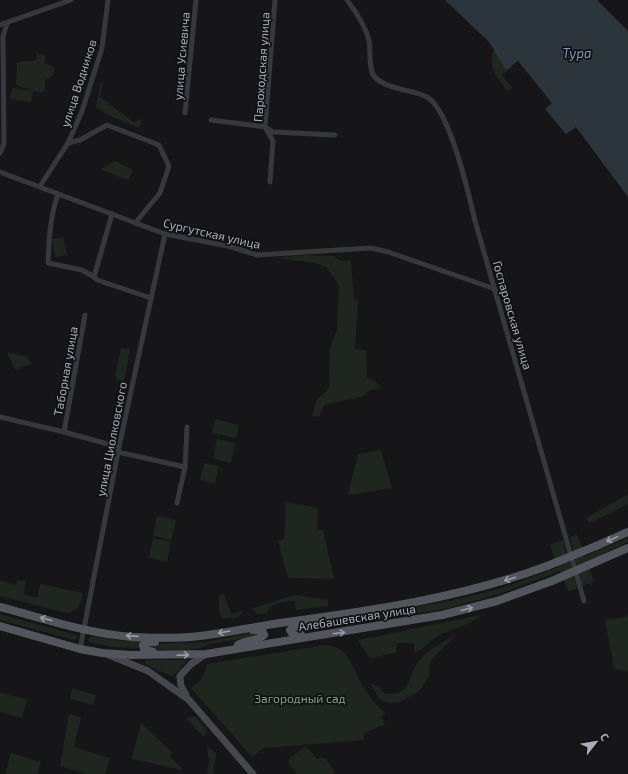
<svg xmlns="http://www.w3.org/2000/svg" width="628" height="774" font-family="'Exo 2',sans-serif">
<rect width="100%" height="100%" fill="#161618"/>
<!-- green -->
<g fill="#1e261f">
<path d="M499 49 512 67 502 75 512 88 510 90H507C497 78 488 68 493 52Z"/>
<path d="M37 53 46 56 44 63 53 66 55 72 52 76 45 80V90L41 93 21 87 16 84 17 63 22 61H36Z"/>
<path d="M103 81 100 97 135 123 139 119 142 121 139 128 108 115 96 107 101 82Z"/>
<path d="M12 88 33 91 31 102 10 99Z"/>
<path d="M115 161 131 169 133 171 129 178 127 180 100 169Z"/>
<path d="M63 237 67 255 55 257 52 239Z"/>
<path d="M305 255 334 256 341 261 351 260 354 298 358 302 355 349 366 350 367 377 377 383 381 388 370 390 363 396 324 405 319 417 312 416 317 399 326 392 329 386 330 347 337 330 339 285 326 267 315 263 276 258Z"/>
<path d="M121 348 130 350 124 381 118 380 115 375Z"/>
<path d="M7 352 28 357 32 364 15 370Z"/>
<path d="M215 419 239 425 236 438 212 433Z"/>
<path d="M217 439 235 443 231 463 213 459Z"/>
<path d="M381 450 392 488 348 495 358 454Z"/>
<path d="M204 463 219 466 215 484 200 480Z"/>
<path d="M628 494V504L590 523 586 518Z"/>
<path d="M286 502 318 508 317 530H323L334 579 288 578 278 541 284 539Z"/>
<path d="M157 516 176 520 171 540 153 536Z"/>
<path d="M577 534 585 556 628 538V542L587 561 594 582 582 586 577 565 571 567 577 588 568 591 560 571 499 594 450 608 295 634 294 629C314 626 334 622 354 618 402 608 451 603 498 589 519 583 539 574 558 567L550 545 563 540 569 562 576 560 570 537Z"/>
<path d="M153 538 171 542 167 562 149 558Z"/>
<path d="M0 580 16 585 17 580 26 581 24 594 37 598 40 584 83 593C81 604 78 611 67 613L0 596Z"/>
<path d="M224 594 231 614 244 611 238 617 222 619 219 612V595Z"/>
<path d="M295 595 328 600V606L296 610 295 601C283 601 272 602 267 613 260 615 256 614 252 608Z"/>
<path d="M0 614 76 635 78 638 74 640 0 620Z"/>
<path d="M628 614V671L614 669 605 620 625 617Z"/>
<path d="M481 615C468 627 451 628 436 637 428 642 423 650 414 653V643H397L396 653C386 652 379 658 370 658L358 640Z"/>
<path d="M258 631 260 636 209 644C199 653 162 649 147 649L148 644 207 642Z"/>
<path d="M456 635 430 661 429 676 423 686 418 692 399 702 391 703 381 700 378 697 371 684 379 686C382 692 383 694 390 694 411 694 409 674 418 662 429 649 442 642 456 635Z"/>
<path d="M92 636 116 640 144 641 140 648 112 647 89 642 88 639Z"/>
<path d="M325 645C350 647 352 667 362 685 369 696 377 706 386 714L381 716 385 725 379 726 363 734 364 740 264 748 252 757 191 688C200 682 206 675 207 664Z"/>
<path d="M145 660H187L176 674 171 676 146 665Z"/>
<path d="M72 688 96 695 93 705 70 699Z"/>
<path d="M0 692 27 700 22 718 0 712Z"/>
<path d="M69 714 81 717 74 747 110 758 105 774H87L60 766Z"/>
<path d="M194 716 207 729 204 737 186 718Z"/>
<path d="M141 723 172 752 170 757 182 768V770L132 759Z"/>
<path d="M207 745 216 754 213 774H207L209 761Z"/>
<path d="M306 746 317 759 325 758 335 772 332 774H297L288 763 290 758Z"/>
<path d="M11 753 41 762 37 774H5Z"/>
</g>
<!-- water -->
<path fill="#2c353c" d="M445 0H597L628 31V197L576 127 566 134 545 109 552 103 518 61 506 70 489 42Z"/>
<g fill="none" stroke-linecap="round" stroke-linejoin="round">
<!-- street -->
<g stroke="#37383d" stroke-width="5">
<path d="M347 0C356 12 365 25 369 40 371 50 368 67 374 76 386 90 412 89 427 97 450 110 469 195 475 221L584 601"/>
<path d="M0 25 71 0"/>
<path d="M185 113 196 0"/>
<path d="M211 120 265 127 273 132 335 135"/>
<path d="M68 143 80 140 107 125 159 145 169 166 160 193 135 223"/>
<path d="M0 153 4 144 3 36 7 24"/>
<path d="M0 172 165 234 228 246 257 255 371 248 388 252 495 289"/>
<path d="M270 182 273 141 265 127 275 0"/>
<path d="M40 186 68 143 82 111 102 48 108 0"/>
<path d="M58 194C50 217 49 239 48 263L82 270 94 277"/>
<path d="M112 214 94 277 97 280 151 298"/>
<path d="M0 417 64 432 119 447"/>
<path d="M64 432 85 315"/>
<path d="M118 452 185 467"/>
<path d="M177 503 185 467 187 427"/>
<path d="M80 649 119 447 165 234"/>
</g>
<!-- secondary -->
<g stroke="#45474d" stroke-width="7">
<path d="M109 655 148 671 189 700 253 774"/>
<path d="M186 695 181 686 180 676 191 664 206 654"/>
</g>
<!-- primary -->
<g stroke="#53555c" stroke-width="8">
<path d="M596 546 628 532"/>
<path d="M600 560 628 548"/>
<path d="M0 607C43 618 88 634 133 637 154 638 178 639 200 636 227 633 253 627 280 623 370 611 461 598 547 566"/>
<path d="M0 626 80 649 102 653 131 655 206 654 442 615 497 601 552 581"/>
<path d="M301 635 294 636 290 630 293 627 302 625"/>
<path d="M238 645C246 640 258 641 264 635L262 630H253"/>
<path d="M153 652 144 649 143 645 147 642H155"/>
</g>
<!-- primary-bridge -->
<g stroke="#53555c" stroke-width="8">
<path d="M547 566 596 546"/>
<path d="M552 581 600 560"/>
</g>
</g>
<!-- one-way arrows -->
<defs><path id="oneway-shaft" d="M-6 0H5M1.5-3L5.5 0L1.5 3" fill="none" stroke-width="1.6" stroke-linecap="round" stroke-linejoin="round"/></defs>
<g stroke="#979ba6">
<use href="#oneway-shaft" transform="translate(612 539) rotate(157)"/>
<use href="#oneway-shaft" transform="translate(510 579) rotate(163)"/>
<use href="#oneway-shaft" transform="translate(467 609) rotate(-14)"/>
<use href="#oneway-shaft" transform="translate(46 619) rotate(-165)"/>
<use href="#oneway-shaft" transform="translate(224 632) rotate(170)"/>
<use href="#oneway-shaft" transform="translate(339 633) rotate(-7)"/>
<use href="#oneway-shaft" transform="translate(132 636) rotate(-176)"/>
<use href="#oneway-shaft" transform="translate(183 655) rotate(-2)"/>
</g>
<g text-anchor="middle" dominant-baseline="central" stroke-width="3.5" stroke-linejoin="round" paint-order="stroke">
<!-- street labels -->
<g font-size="12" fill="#a8adb8" stroke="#111113">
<text transform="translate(181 56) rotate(-85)">улица Усиевича</text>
<text transform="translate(261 67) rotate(-86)">Пароходская улица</text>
<text transform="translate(78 83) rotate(-72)">улица Водников</text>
<text transform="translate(212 233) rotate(13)">Сургутская улица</text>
<text transform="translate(513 315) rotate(74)">Госпаровская улица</text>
<text transform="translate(65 371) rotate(-80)">Таборная улица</text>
<text transform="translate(111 439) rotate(-79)">улица Циолковского</text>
<text transform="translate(357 617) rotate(-9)">Алебашевская улица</text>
</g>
<!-- park labels -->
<g font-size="12" fill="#7fa381" stroke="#111113">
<text x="300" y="698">Загородный сад</text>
</g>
<!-- water labels -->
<g font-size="13" font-style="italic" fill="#7f9bb3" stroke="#111113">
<text x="577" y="53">Тура</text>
</g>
</g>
<!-- north arrow -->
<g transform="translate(596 742) rotate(59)" stroke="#111113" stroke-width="3" paint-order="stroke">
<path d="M0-3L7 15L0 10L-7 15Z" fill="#a8adb8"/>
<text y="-6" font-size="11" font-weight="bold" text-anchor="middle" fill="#a8adb8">С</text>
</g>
</svg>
